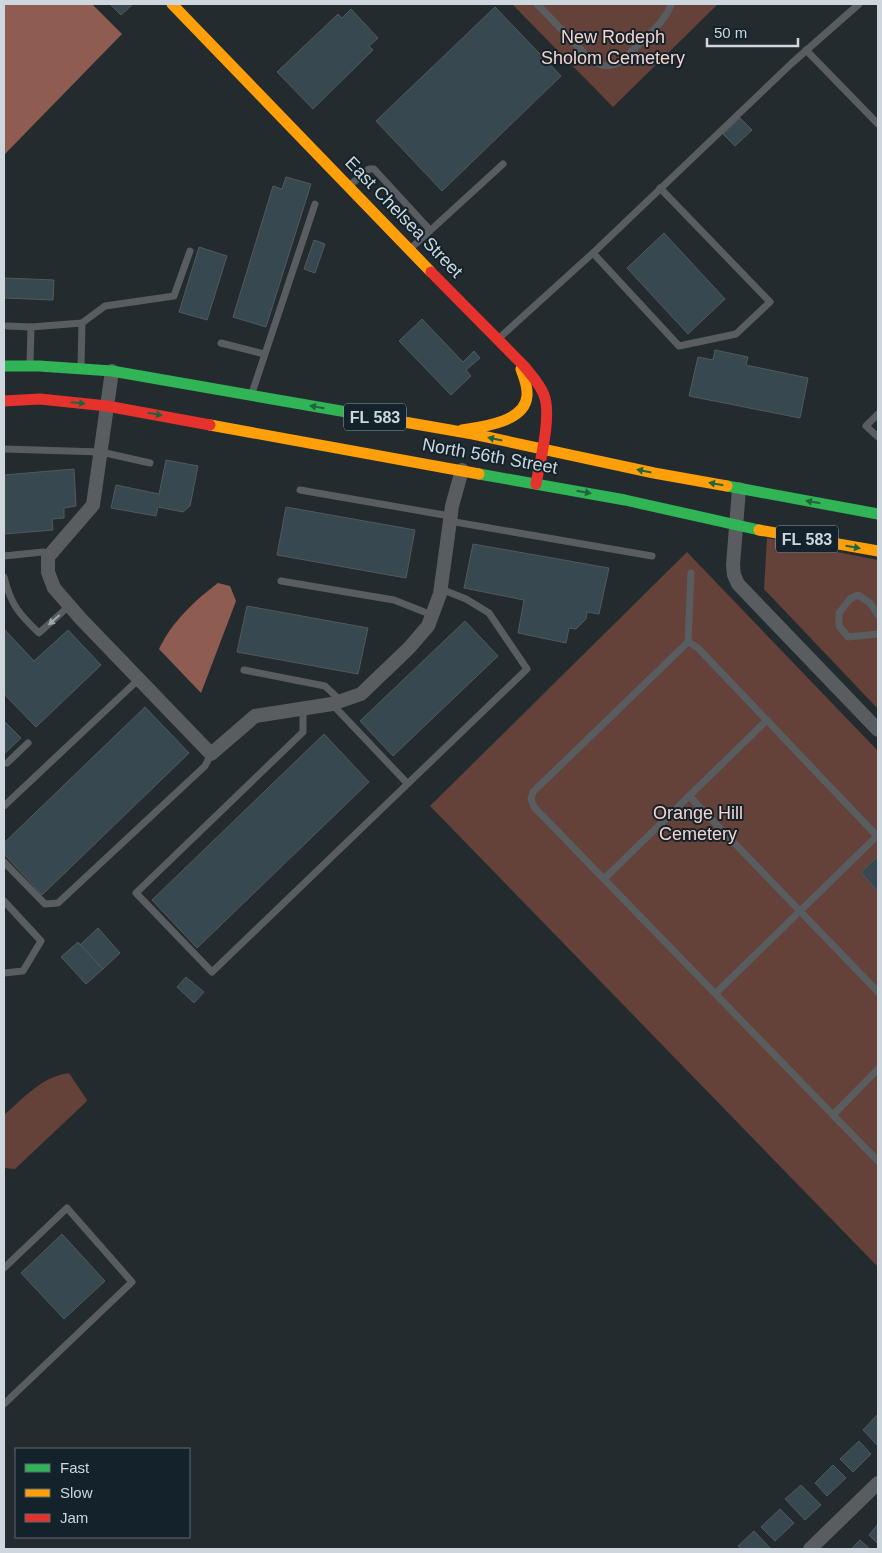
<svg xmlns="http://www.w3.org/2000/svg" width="882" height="1553" font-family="Helvetica,sans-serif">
<rect width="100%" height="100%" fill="#232b2f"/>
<!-- green -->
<g fill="#644139">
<path d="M512 4H718L613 107Z"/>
<path d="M767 538 878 560V709L764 589Z"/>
<path d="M687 552 878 751V1267L430 806Z"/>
<path d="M69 1073 87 1100 86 1102 15 1169 4 1168V1115C24 1098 41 1077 69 1073Z"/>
</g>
<!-- water -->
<g fill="#8e5c50">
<path d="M4 4H92L122 34 4 155Z"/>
<path d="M218 583 230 586 236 601 201 693 159 649C171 623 195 600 218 583Z"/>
</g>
<!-- building -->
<g fill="#384850" stroke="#52595d">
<path d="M110 4H133L121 15Z"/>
<path d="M495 7 561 76 442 191 376 121Z"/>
<path d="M351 9 378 38 369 46 373 50 313 109 277 72 338 14 342 18Z"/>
<path d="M740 118 752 130 735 146 723 134Z"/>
<path d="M286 177 311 184 266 327 233 317 273 186 282 189Z"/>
<path d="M664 233 725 299 688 334 627 268Z"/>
<path d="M314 240 325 244 315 273 304 269Z"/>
<path d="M199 247 227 256 207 320 179 312Z"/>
<path d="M4 278 54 280 53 300 4 298Z"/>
<path d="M422 319 463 362 474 351 480 358 466 370 471 376 451 395 399 341Z"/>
<path d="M715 350 748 357 746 365 808 378 800 418 689 396 698 357 713 360Z"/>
<path d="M166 460 198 466 190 506 183 512 158 507 156 516 111 508 116 485 159 494Z"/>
<path d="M74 469 76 506 64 508V518L52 519 53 530 4 534V475Z"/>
<path d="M286 507 415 530 406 578 277 555Z"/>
<path d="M473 544 609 568 599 614 587 612 586 619 576 629 569 628 566 643 518 633 524 600 464 588Z"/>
<path d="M247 606 368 628 358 674 237 652Z"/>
<path d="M465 621 498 656 393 756 360 721Z"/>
<path d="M4 629 34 661 68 630 101 665 36 727 4 694Z"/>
<path d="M145 707 189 753 42 895 4 854V843Z"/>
<path d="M4 721 21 738 4 754Z"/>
<path d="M324 734 369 782 197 948 152 900Z"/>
<path d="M878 856V890L877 891 861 872Z"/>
<path d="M98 928 120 953 103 969 80 945Z"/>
<path d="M78 942 103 969 86 984 61 957Z"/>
<path d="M186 977 204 992 194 1003 177 987Z"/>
<path d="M62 1234 105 1281 64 1319 21 1273Z"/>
<path d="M878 1414V1446L863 1430Z"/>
<path d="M859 1441 871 1454 853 1472 840 1459Z"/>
<path d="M833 1465 846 1478 827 1496 815 1483Z"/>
<path d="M801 1485 821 1505 805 1520 785 1499Z"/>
<path d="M780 1509 794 1523 775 1541 761 1527Z"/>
<path d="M878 1524V1544L869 1535Z"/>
<path d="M754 1531 771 1549H742L738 1546Z"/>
<path d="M860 1540 870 1549H851Z"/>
</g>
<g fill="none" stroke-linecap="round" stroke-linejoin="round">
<!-- lane -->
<g stroke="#595d5f" stroke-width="7">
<path d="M537 4 587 56C600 66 605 69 620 62 634 48 667 22 671 4"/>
<path d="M806 50 878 124"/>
<path d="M349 186 369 169H374L430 230"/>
<path d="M410 249 503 164"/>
<path d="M593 253 679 346 736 334 770 302 660 188"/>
<path d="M7 326 31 327"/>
<path d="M497 340 593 253 792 63 859 4"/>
<path d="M221 343 264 354"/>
<path d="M30 363 31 327 82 323 105 306 174 296 190 251"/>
<path d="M81 366 82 323"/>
<path d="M252 393 315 204"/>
<path d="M878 414 866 426 878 437"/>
<path d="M4 449 101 452 150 463"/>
<path d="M300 490 450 516"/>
<path d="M449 521 652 556"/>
<path d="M4 556 43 552 51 554"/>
<path d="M691 573 688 642 533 792 531 799 534 807 833 1115"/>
<path d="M4 577C11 605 19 614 39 633L69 606"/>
<path d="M281 581 394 600 432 615"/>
<path d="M878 615 870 603 858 595 850 599 839 613V626L848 637 878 634"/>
<path d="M688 642 698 648 878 837"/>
<path d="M244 670 325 686 341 701"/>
<path d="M332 704 407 783"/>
<path d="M303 709V732L136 893 212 972 527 669 489 613 466 599 441 589"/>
<path d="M7 763 28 743"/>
<path d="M689 796 878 992"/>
<path d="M4 806 139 679"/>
<path d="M4 862 45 904 58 903 205 766 211 754"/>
<path d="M604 879 766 721"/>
<path d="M4 901 41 941 23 971 4 973"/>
<path d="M716 993 877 836"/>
<path d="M878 1069 833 1115 878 1161"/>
<path d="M4 1268 67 1208 132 1282 4 1404"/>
</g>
<!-- street -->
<g stroke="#595d5f" stroke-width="14">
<path d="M112 371 93 505 48 557V572L54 588 81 619 211 754 255 716 332 704 361 694 409 648 428 626 440 594 452 506 462 470"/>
<path d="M739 489 733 565 734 575 738 584 878 730"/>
<path d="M810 1549 878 1483"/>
</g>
<!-- fast -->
<g stroke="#30b455" stroke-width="11">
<path d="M4 366H39L112 371 364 415"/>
<path d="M479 474 625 500 759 530"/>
<path d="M727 486 878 514"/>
</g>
<!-- slow -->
<g stroke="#ff9f0a" stroke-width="11">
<path d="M172 4 431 272"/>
<path d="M364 415 473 434 654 473 727 486"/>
<path d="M210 425 479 474"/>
<path d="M462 430C482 427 525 422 527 396 528 386 524 378 521 369"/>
<path d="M759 530 878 551"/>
</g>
<!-- jam -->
<g stroke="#e5322d" stroke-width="11">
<path d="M431 272 524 366C531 375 540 384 544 395 552 415 540 462 536 484"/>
<path d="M4 401 40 399 107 406 210 425"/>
</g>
</g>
<!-- one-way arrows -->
<defs><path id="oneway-solid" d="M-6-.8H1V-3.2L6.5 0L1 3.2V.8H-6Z" transform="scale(1.25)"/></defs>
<g fill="#20643e">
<use href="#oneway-solid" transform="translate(78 403) rotate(5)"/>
<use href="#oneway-solid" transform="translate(317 407) rotate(-170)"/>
<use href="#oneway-solid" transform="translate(155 414) rotate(10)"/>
<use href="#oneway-solid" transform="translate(495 439) rotate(-168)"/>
<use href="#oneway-solid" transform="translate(644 471) rotate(-168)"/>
<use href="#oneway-solid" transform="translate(716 484) rotate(-170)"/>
<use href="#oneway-solid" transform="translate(584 492) rotate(10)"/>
<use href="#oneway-solid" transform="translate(813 502) rotate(-170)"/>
<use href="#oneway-solid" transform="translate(853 547) rotate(10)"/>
</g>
<use fill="#9fa6ab" href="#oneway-solid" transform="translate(54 620) rotate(138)"/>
<g text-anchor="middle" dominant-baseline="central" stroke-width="4" stroke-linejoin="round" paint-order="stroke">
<!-- shield labels -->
<g fill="#13222b" stroke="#95a1a8" stroke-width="1">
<rect x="344" y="403.5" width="62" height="27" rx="4"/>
<rect x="776" y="525.5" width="62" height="27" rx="4"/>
</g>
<g font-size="16" font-weight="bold" fill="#cdd7dd">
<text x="375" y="417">FL 583</text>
<text x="807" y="539">FL 583</text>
</g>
<!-- park labels -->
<g font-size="18" fill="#f7d3ca" stroke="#13222b">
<text x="613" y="37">New Rodeph<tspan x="613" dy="21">Sholom Cemetery</tspan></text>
<text x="698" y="813">Orange Hill<tspan x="698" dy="21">Cemetery</tspan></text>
</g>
<!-- street labels -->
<g font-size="18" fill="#cdd7dd" stroke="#13222b">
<text transform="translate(404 217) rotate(46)">East Chelsea Street</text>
<text transform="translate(490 456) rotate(10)">North 56th Street</text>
</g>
</g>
<!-- border -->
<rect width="882" height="1553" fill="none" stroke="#cdd7dd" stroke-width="10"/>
<!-- legend -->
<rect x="15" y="1448" width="175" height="90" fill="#13222b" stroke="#5d6a72"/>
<rect x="25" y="1464" width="25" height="8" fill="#30b455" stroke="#5d6a72"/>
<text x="60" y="1473" font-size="15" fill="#cdd7dd">Fast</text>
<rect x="25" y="1489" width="25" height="8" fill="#ff9f0a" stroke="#5d6a72"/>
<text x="60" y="1498" font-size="15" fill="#cdd7dd">Slow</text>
<rect x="25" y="1514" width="25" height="8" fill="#e5322d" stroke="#5d6a72"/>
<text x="60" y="1523" font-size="15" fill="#cdd7dd">Jam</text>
<!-- scale -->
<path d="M707 38v8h91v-8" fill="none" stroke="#cdd7dd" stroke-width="2.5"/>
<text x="714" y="38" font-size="15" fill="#cdd7dd" stroke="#13222b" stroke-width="4" paint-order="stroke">50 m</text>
</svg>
